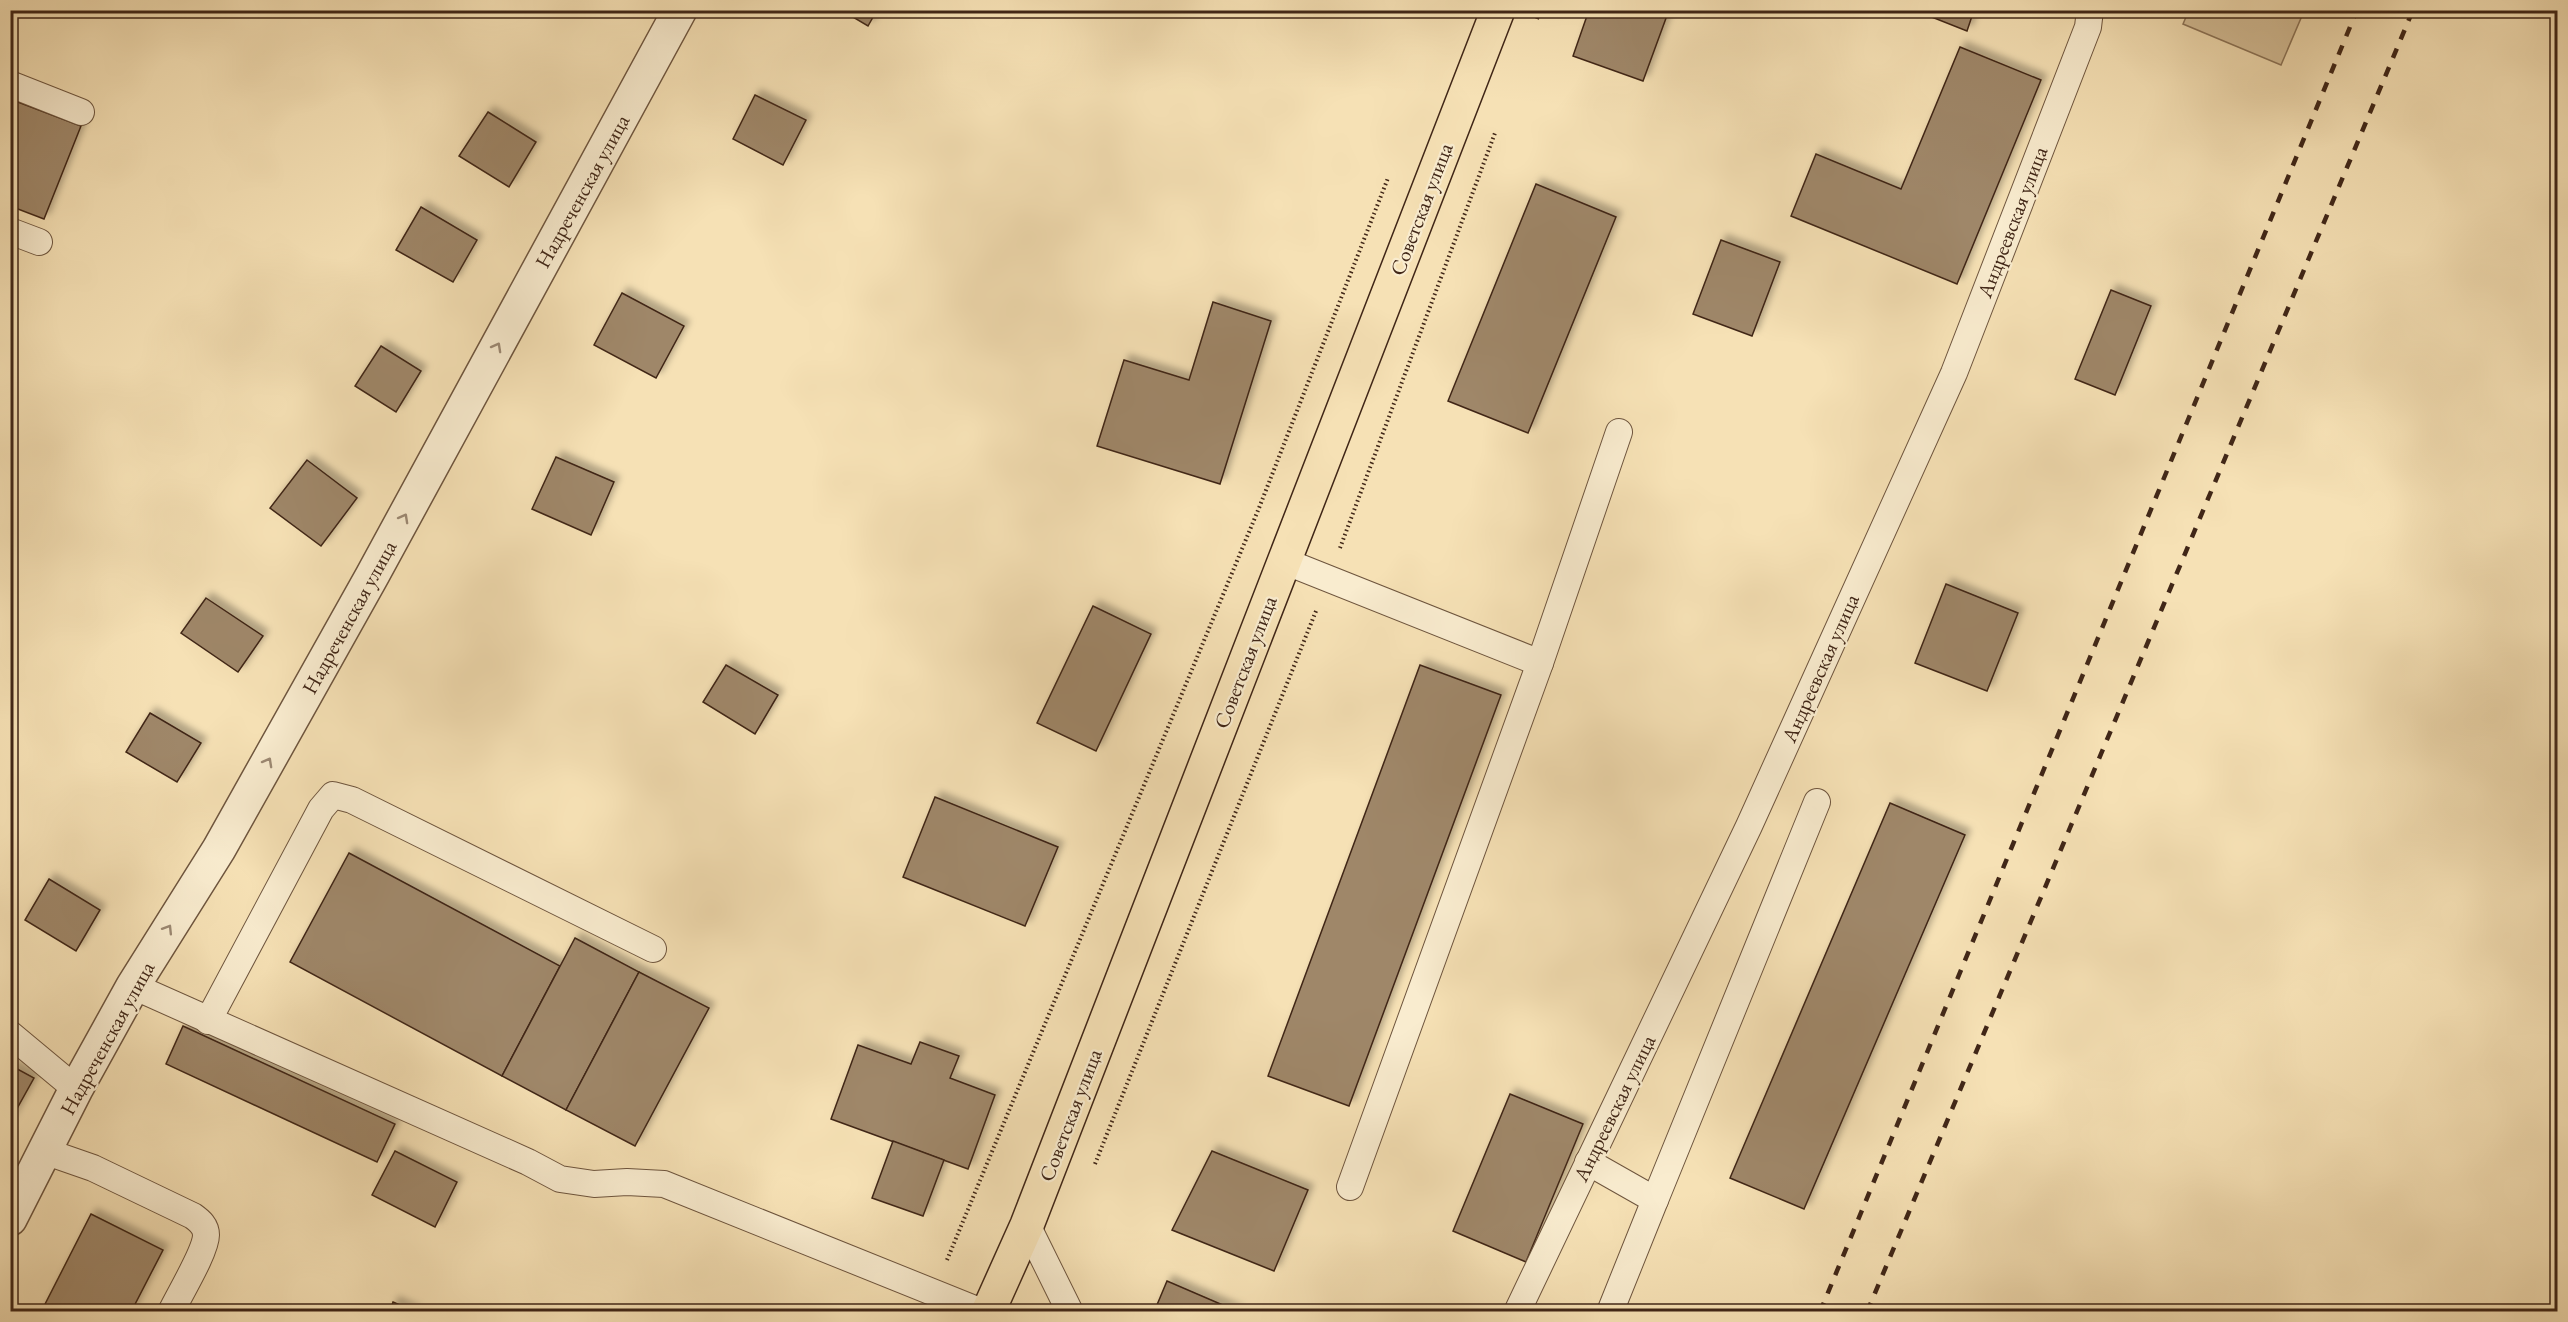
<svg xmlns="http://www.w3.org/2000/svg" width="2568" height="1322" font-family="'EB Garamond',serif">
<defs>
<filter id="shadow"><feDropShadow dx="5.5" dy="-5.5" stdDeviation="3" flood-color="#0004"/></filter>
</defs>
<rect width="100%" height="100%" fill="#f6e1b5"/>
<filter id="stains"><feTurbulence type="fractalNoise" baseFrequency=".00333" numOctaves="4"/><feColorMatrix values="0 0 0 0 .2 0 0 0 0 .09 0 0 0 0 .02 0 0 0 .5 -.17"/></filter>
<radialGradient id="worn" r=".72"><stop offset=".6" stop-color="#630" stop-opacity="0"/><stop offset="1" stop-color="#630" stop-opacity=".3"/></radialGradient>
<!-- green -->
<path fill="#d7c19a" stroke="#8c7458" stroke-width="1.5" d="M2189 10H2304V11L2281 65 2183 24Z"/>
<!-- building -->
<g fill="#9f8769" stroke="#402617" stroke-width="1.5" filter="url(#shadow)">
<path d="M841 10H877L868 26Z"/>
<path d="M1589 10H1669L1643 81 1573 56Z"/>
<path d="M1914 10H1974L1967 31Z"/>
<path d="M1960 47 2041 80 1957 284 1791 216 1816 154 1901 189Z"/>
<path d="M755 95 806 120 783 165 733 139Z"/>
<path d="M10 99 81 126 44 219 10 206Z"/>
<path d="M488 112 536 142 509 187 459 156Z"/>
<path d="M1536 184 1616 217 1528 433 1448 401Z"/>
<path d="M421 207 477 240 453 282 396 250Z"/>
<path d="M1721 240 1780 262 1752 336 1693 314Z"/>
<path d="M2111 290 2151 306 2115 395 2075 379Z"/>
<path d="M622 293 684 326 656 378 594 345Z"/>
<path d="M1213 302 1271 321 1220 484 1097 446 1124 360 1189 380Z"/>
<path d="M381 346 421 371 396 412 355 386Z"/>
<path d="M556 457 614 482 591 535 532 509Z"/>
<path d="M307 460 357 498 321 546 270 508Z"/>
<path d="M1946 584 2018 613 1987 691 1915 663Z"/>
<path d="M206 598 263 636 238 672 181 633Z"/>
<path d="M1093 606 1151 634 1096 751 1037 723Z"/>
<path d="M726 665 778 695 755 734 703 702Z"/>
<path d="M1420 665 1501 695 1349 1106 1268 1076Z"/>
<path d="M150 713 201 743 177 782 126 752Z"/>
<path d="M935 797 1058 847 1025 926 903 877Z"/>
<path d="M1890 803 1965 835 1804 1209 1730 1178Z"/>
<path d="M349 853 560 966 502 1076 290 962Z"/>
<path d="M49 879 100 910 76 951 25 920Z"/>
<path d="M575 938 639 972 566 1110 502 1076Z"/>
<path d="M639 972 709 1008 635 1146 566 1110Z"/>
<path d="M183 1026 395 1124 377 1162 166 1064Z"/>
<path d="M920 1042 959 1056 950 1078 995 1095 968 1169 831 1119 858 1045 911 1064Z"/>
<path d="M10 1065 34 1078 10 1121Z"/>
<path d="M1510 1094 1583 1124 1526 1262 1453 1231Z"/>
<path d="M893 1141 944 1160 923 1216 872 1198Z"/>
<path d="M395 1151 457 1182 435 1227 372 1195Z"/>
<path d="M1212 1151 1308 1190 1274 1271 1172 1230Z"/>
<path d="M91 1214 163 1250 131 1312H41Z"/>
<path d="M1167 1281 1239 1312H1154Z"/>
<path d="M393 1302 416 1312H390Z"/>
</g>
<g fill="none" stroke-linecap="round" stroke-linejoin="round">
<!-- lane casing -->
<g stroke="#6e553e" stroke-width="28">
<g id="lane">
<path d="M10 84 81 112"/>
<path d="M10 231 39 242"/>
<path d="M1284 561 1540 663"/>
<path d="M133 986 528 1162 560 1179 594 1184 627 1182 664 1184 982 1312"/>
<path d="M208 1021 321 809 333 795 352 800 653 949"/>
<path d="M10 1034 76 1089"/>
<path d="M47 1152 93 1168 193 1216C200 1221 206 1226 206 1235 206 1251 179 1295 171 1312"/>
<path d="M1588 1162 1655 1200 1610 1312"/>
<path d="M1350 1187 1540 663 1619 432"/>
<path d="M1655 1200 1817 802"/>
<path d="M1027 1225 1070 1312"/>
<path d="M1517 1312 1749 826 1954 373 2088 27 2090 10"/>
</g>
</g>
<!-- street casing -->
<g stroke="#6e553e" stroke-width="36">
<path id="street" d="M10 1219 76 1089 133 986 219 849 372 576 680 10"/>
</g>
<!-- primary casing -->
<g stroke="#402617" stroke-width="36">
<path id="primary" d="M988 1312 1027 1225 1498 10"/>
</g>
<!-- path -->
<g stroke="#402617" stroke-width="4" stroke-dasharray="1.5 3" stroke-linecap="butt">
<path d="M1537 19 1540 10"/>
<path d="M1340 548 1495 133"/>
<path d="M1095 1164 1316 611"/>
<path d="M947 1260 1259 508 1388 178"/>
</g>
<!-- lane -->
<use href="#lane" stroke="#f9eccf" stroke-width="26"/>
<!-- street -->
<use href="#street" stroke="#f9eccf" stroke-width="33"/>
<!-- primary -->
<use href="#primary" stroke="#f6e1b5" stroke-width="33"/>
<!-- rail -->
<g stroke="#402617" stroke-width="4.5" stroke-dasharray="10 10" stroke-linecap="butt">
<path d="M1820 1312 2357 10"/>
<path d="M1867 1312 2413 10"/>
</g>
</g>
<!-- one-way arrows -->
<defs><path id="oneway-chevron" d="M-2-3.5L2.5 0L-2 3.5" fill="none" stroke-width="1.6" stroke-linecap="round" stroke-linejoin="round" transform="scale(1.5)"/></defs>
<g stroke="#9c8973">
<use href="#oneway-chevron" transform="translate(497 347) rotate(-61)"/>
<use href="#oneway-chevron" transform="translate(404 518) rotate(-61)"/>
<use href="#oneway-chevron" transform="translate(268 762) rotate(-61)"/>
<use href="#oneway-chevron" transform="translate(168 929) rotate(-58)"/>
</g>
<g text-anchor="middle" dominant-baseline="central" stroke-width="4.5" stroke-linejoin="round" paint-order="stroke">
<!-- street labels -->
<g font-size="21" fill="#402617" stroke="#f9eccf">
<text transform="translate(582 191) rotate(-61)">Надреченская улица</text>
<text transform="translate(1421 209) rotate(-69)">Советская улица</text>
<text transform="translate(2012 222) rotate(-69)">Андреевская улица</text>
<text transform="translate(349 617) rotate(-61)">Надреченская улица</text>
<text transform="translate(1245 662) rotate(-69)">Советская улица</text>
<text transform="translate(1820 668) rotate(-66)">Андреевская улица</text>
<text transform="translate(107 1038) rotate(-61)">Надреченская улица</text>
<text transform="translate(1614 1108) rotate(-64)">Андреевская улица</text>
<text transform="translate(1070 1115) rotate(-69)">Советская улица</text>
</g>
</g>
<!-- margin -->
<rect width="2568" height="1322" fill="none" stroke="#f6e1b5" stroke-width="36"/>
<rect x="12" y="12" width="2544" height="1298" fill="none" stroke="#402617" stroke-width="3"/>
<rect x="18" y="18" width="2532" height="1286" fill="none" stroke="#402617" stroke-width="1.5"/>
<rect width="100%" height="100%" filter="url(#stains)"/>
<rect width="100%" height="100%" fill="url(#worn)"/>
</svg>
